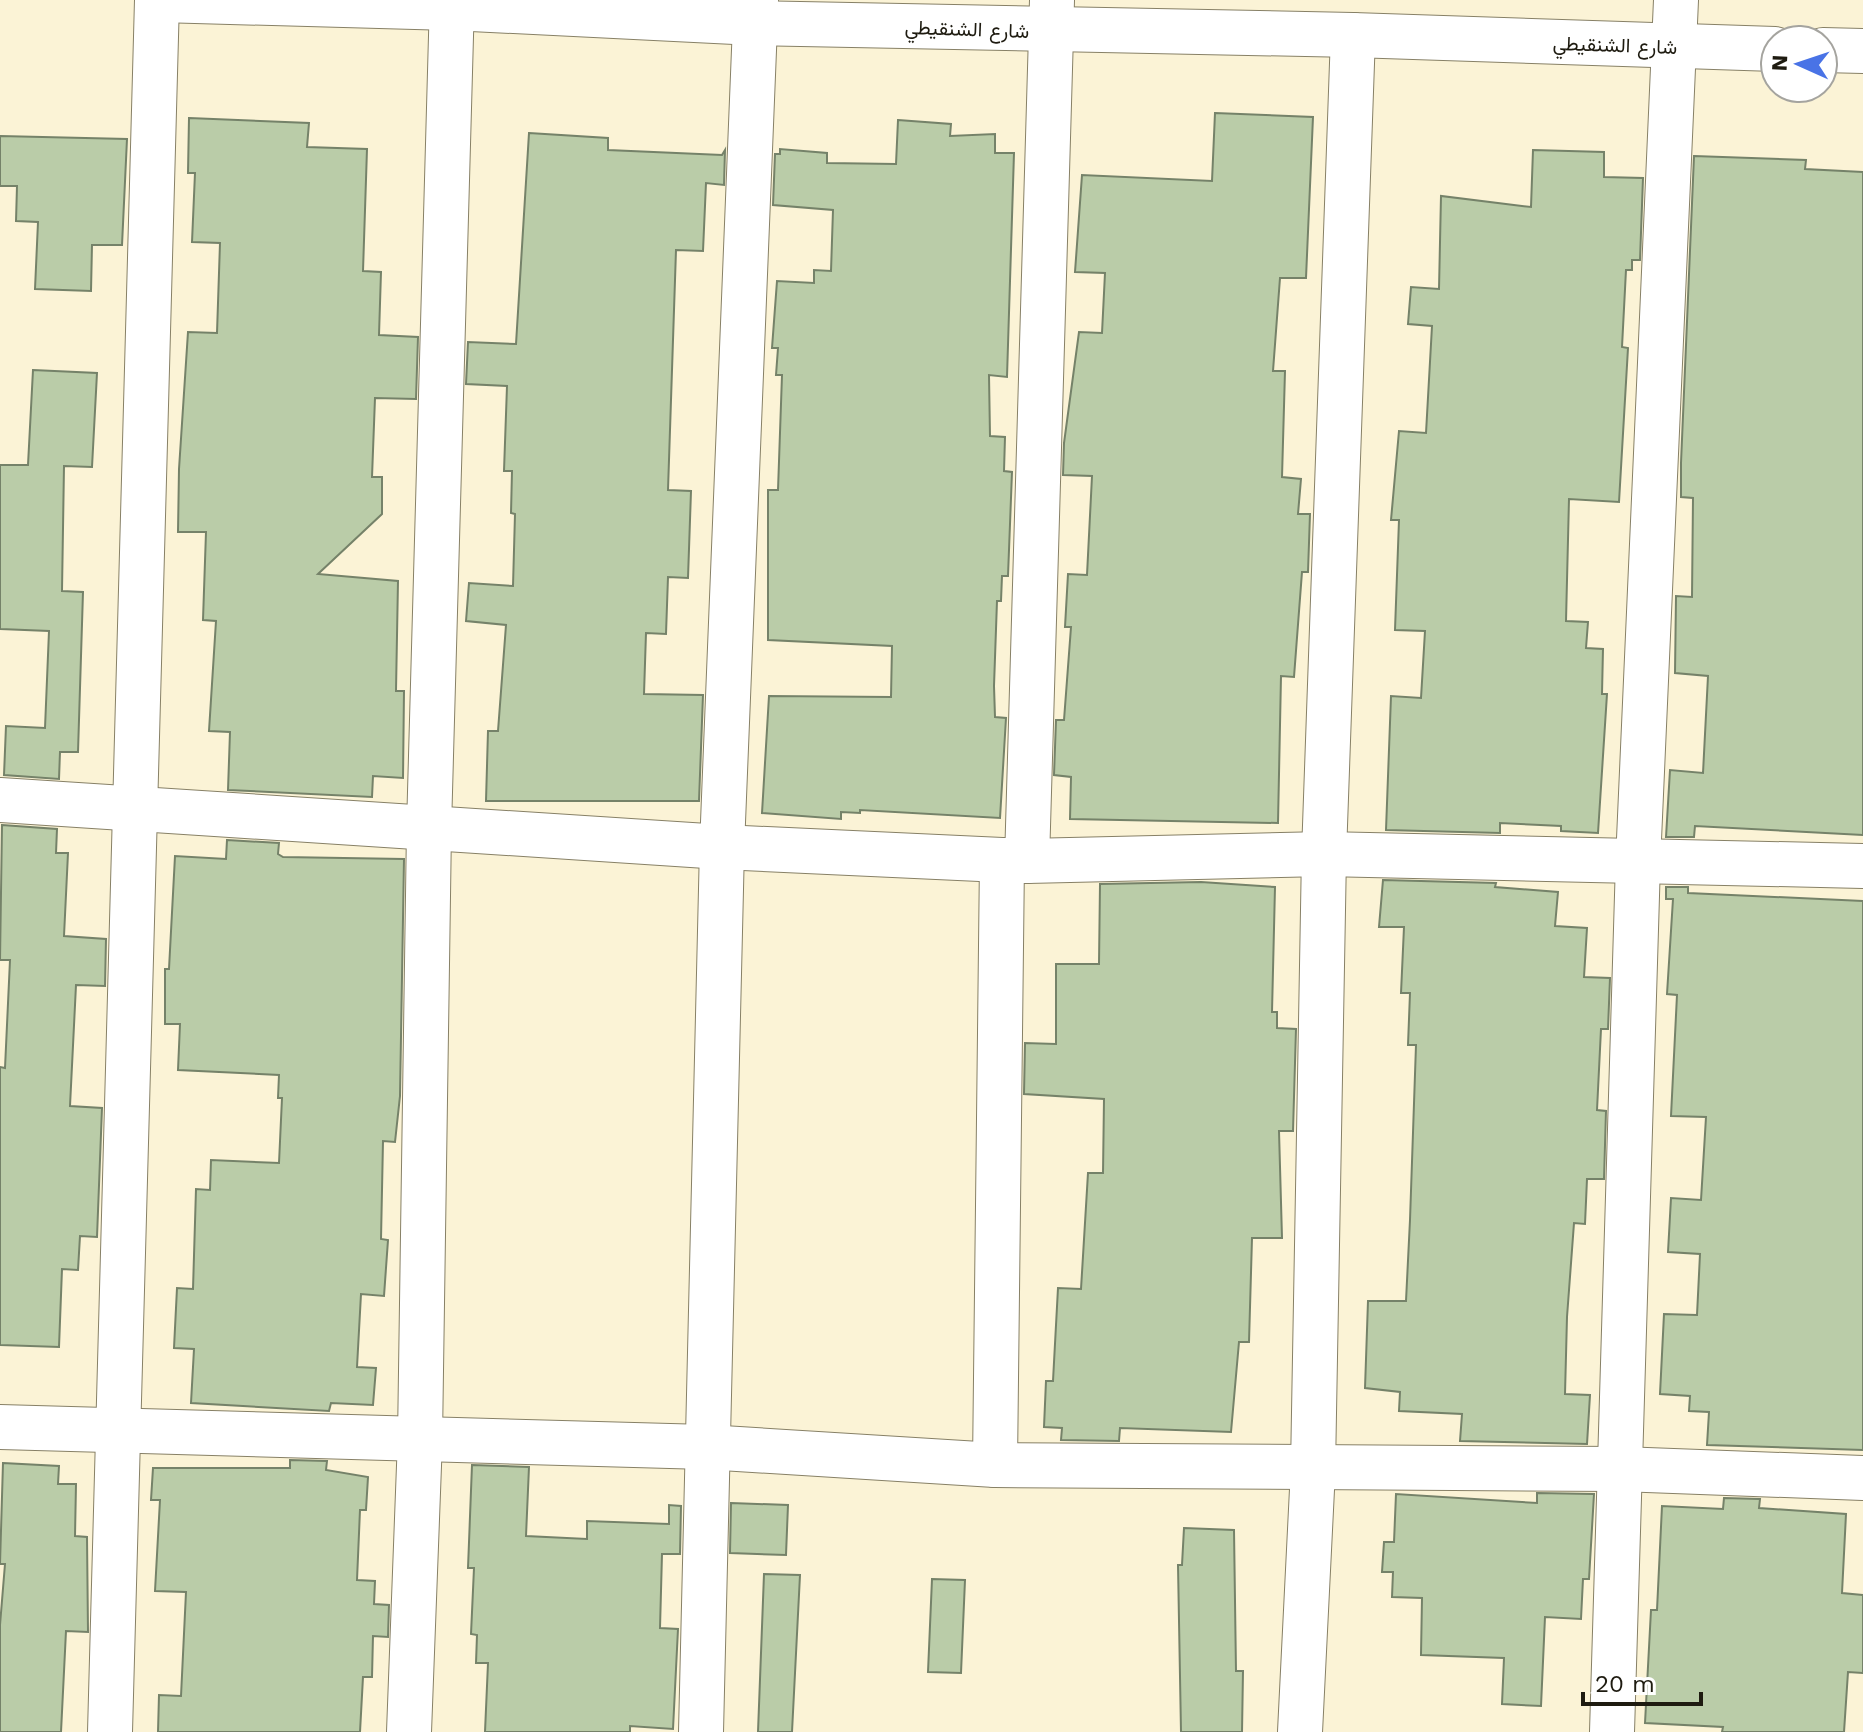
<svg xmlns="http://www.w3.org/2000/svg" width="1863" height="1732" font-family="'Work Sans',Vazirmatn,sans-serif">
<rect width="100%" height="100%" fill="#fbf3d6"/>
<!-- building -->
<g fill="#bacca8" stroke="#758269" stroke-width="2">
<path d="M1215 113 1313 117 1306 278H1280L1273 371H1285L1282 477 1301 479 1298 514H1310L1308 572H1302L1294 677 1281 676 1278 823 1070 819 1071 777 1054 775 1056 720H1064L1071 627H1065L1068 574 1087 575 1092 476 1063 475 1064 443 1079 332 1102 333 1105 273 1075 272 1082 175 1212 181Z"/>
<path d="M189 118 309 123 307 147 367 149 363 271 381 272 379 335 418 337 416 399 375 398 372 477H382V514L318 574 398 581 396 691H404L403 778 373 776 372 797 228 790 230 732 209 731 216 621 203 620 206 532H178L179 469 188 332 217 333 220 243 192 242 195 173H188Z"/>
<path d="M898 120 951 124 950 136 995 134V153H1014L1007 377 989 375 990 436 1005 437 1004 471 1012 472 1008 576H1002L1001 601H997L994 686 995 717 1006 718 1000 818 860 810V813L841 812V819L762 813 769 696 891 697 892 646 768 640V490H778L782 375H776L778 348H772L777 281 814 283V270L831 271 833 210 773 205 775 154H780V149L827 153V163L896 164Z"/>
<path d="M529 133 608 138V150L722 155 725 150 724 185 706 183 703 251 676 250 668 490 691 491 688 578 668 577 666 634 646 633 644 694 703 695 699 801H486L488 731H498L506 625 466 621 469 583 513 586 515 514 511 513 512 471H504L507 386 466 384 468 342 516 344Z"/>
<path d="M0 136 127 139 122 245H92L91 291 35 289 38 222 16 221 17 186H0Z"/>
<path d="M1533 150 1604 152V177L1643 178 1640 260H1632V270H1626L1622 347 1628 348 1619 502 1569 499 1566 621 1588 622 1586 648 1603 649 1602 694H1607L1598 833 1561 831V826L1500 823V833L1386 830 1391 696 1421 698 1425 631 1395 630 1399 520H1391L1399 431 1426 433 1432 326 1408 324 1411 287 1439 289 1441 196 1531 207Z"/>
<path d="M1694 156 1806 160 1805 169 1863 172V835L1695 826 1694 837H1666L1670 770 1703 773 1708 676 1675 673 1676 596 1692 597 1693 498 1681 497V463Z"/>
<path d="M33 370 97 373 92 467 64 466 62 591 83 592 78 752H60L59 779 4 775 6 726 45 728 49 631 0 629V465H28Z"/>
<path d="M2 825 57 829 56 853H68L64 936 106 939 105 986 76 985 70 1106 102 1108 97 1237 80 1236 78 1270 62 1269 59 1347 0 1345V1067L5 1068 10 960H0Z"/>
<path d="M227 840 279 843 278 854 283 857 404 859 400 1096 395 1142 383 1141 381 1239 388 1240 384 1296 361 1294 357 1367 376 1368 373 1405 331 1403 329 1411 191 1403 194 1349 174 1348 177 1288 193 1289 196 1189 210 1190 211 1160 279 1163 282 1098H278L279 1075 178 1070 180 1024H165V969H169L175 856 226 859Z"/>
<path d="M1383 880 1496 883 1495 887 1558 892 1555 926 1587 928 1584 977 1610 978 1608 1029H1601L1597 1110 1606 1111 1604 1179H1587L1585 1224 1574 1223 1567 1317 1565 1394 1590 1395 1587 1444 1460 1441 1462 1414 1399 1411 1400 1392 1365 1388 1368 1301H1406L1410 1220 1416 1045H1408L1410 993H1401L1404 927H1379Z"/>
<path d="M1201 882 1275 887 1272 1012H1277V1028L1296 1029 1293 1131H1279L1282 1238H1252L1249 1342H1239L1231 1432 1120 1428 1119 1441 1061 1440 1062 1428 1044 1427 1046 1381H1053L1058 1288 1081 1289 1088 1173H1103L1104 1099 1024 1094 1025 1043 1056 1044V964H1099L1100 884Z"/>
<path d="M1666 887H1688V893L1863 901V1450L1707 1445 1709 1412 1689 1411 1690 1396 1660 1394 1664 1314 1697 1315 1700 1254 1668 1252 1671 1198 1701 1200 1706 1117 1671 1116 1677 995 1667 994 1673 899H1666Z"/>
<path d="M290 1460 327 1461 326 1470 368 1477 366 1510H360L357 1580 375 1581 374 1604 389 1605 388 1637 373 1636 372 1677H363L360 1732H158L159 1695 181 1696 186 1592 155 1591 160 1500H151L153 1468H290Z"/>
<path d="M3 1463 59 1466 58 1484H76L75 1536 87 1537 88 1632 66 1631 61 1732H0V1625L5 1564H0Z"/>
<path d="M472 1465 529 1467 526 1536 587 1539V1521L669 1524V1505L681 1506 680 1554H662L660 1628 678 1629 673 1729 630 1726V1732H485L488 1663H476L477 1635 471 1634 474 1568H468Z"/>
<path d="M1537 1493 1594 1494 1589 1579H1583L1581 1619 1545 1617 1541 1706 1502 1704 1504 1658 1421 1655 1422 1598 1392 1597 1393 1572H1382L1384 1542H1394L1396 1494 1537 1503Z"/>
<path d="M1724 1498 1760 1499 1759 1508 1846 1514 1842 1593 1863 1595V1673L1848 1672 1844 1732H1722L1723 1727 1645 1723 1651 1610H1657L1662 1506 1723 1509Z"/>
<path d="M731 1503 788 1505 786 1555 730 1553Z"/>
<path d="M1184 1528 1234 1530 1236 1671H1243L1242 1732H1181L1178 1565H1182Z"/>
<path d="M764 1574 800 1575 792 1732H758Z"/>
<path d="M932 1579 965 1580 961 1673 928 1672Z"/>
</g>
<g fill="none" stroke-linecap="round" stroke-linejoin="round">
<!-- minor casing -->
<g stroke="#878066" stroke-width="46">
<g id="minor">
<path d="M160 0 451 8 755 23 1353 35 1775 49"/>
<path d="M1823 50 1863 51"/>
<path d="M0 800 722 847 1002 860"/>
<path d="M1027 861 1324 854 1863 866"/>
<path d="M0 1427 706 1447 995 1465 1620 1469 1863 1478"/>
<path d="M995 1465 1002 860 1027 861 1052 0"/>
<path d="M110 1732 157 0"/>
<path d="M409 1732 420 1439 429 828 452 0"/>
<path d="M701 1732 722 847 756 0"/>
<path d="M1300 1732 1313 1469 1324 854 1353 35"/>
<path d="M1612 1732 1638 862 1676 0"/>
</g>
</g>
<!-- minor -->
<use href="#minor" stroke="#fff" stroke-width="44"/>
</g>
<g text-anchor="middle" dominant-baseline="central" stroke-width="6" stroke-linejoin="round" paint-order="stroke">
<!-- street labels -->
<g font-size="20" fill="#1e1b10" stroke="#fff">
<text transform="translate(967 29) rotate(2)">شارع الشنقيطي</text>
<text transform="translate(1615 45) rotate(2)">شارع الشنقيطي</text>
</g>
</g>
<!-- north arrow -->
<g transform="translate(1799 64) rotate(273)"><circle r="38" fill="#ffffff" stroke="#a5a49f" stroke-width="2"/>
<path d="M0-6L14 30L0 20L-14 30Z" fill="#4973e6"/>
<text y="-12" font-size="22" font-weight="bold" text-anchor="middle" fill="#1e1b10">N</text>
</g>
<!-- scale -->
<path d="M1583 1692v12h118v-12" fill="none" stroke="#1e1b10" stroke-width="4"/>
<text x="1595" y="1692" font-size="24" fill="#1e1b10" stroke="#ffffff" stroke-width="6" paint-order="stroke">20 m</text>
</svg>
